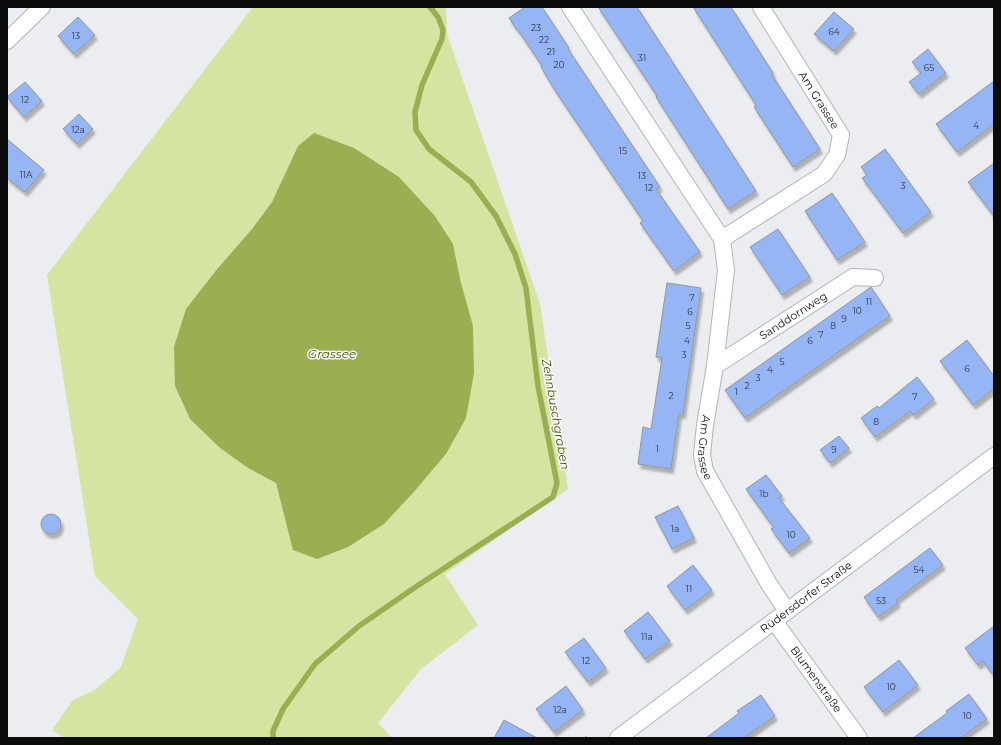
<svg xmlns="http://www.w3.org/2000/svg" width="1001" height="745" font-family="Montserrat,sans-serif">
<defs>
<filter id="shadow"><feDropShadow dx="2.5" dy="4.5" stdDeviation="1" flood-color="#0004"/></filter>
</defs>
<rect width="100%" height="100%" fill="#ebedf0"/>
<!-- green -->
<path fill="#d3e5a0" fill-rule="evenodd" d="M253 7H446L447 34 540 304 568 489 445 574 478 625 421 669 378 723 392 738H65L52 730 73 700 95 690 121 667 138 619 95 576 47 275ZM298 146 399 177 435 216 453 245 461 283 446 454 413 493 384 524 283 509 276 483 248 468 220 448 190 419 218 268 252 229 272 202Z"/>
<!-- water -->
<path fill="#99af51" d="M314 133 354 148 399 177 435 216 453 244 461 283 473 326 474 373 466 418 446 454 413 493 384 524 348 547 317 559 293 550 276 483 248 468 220 448 190 419 175 386 174 347 186 309 218 268 252 229 272 202 298 146Z"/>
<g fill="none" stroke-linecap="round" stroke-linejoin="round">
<!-- stream -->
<path stroke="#99af51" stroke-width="5.5" d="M273 738V731L283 709 315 664 359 626 417 586 553 497 557 483 538 386 526 288 515 254 496 216 471 182 429 149 416 130 415 112 422 85 442 39 443 30 438 17 430 7"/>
</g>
<!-- building -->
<g fill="#95b5f5" stroke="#939598" filter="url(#shadow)">
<path d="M525 7H542L569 48 568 49 660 187 656 189 700 252 674 271 640 223 643 221 556 92 541 67 542 66 518 30H517L509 18Z"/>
<path d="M598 7H637L756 191 728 209 656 97 657 96Z"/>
<path d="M693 7H731L773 73 772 75 820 149 793 167 754 107 756 105Z"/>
<path d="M834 12 854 29 834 51 814 34Z"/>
<path d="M78 17 95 35 74 54 58 36Z"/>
<path d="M928 49 946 73 919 94 909 82 921 73 912 62Z"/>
<path d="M994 81V124L957 152 936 124Z"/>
<path d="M25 82 42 101 24 117 7 97Z"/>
<path d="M79 114 93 129 77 144 63 129Z"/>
<path d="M7 139 44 170 25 192 7 178Z"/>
<path d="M885 149 931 212 903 233 862 178 867 175 861 167Z"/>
<path d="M994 163V216L968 182Z"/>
<path d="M832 193 865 242 837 260 805 211Z"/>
<path d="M778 229 810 277 782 295 750 247Z"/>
<path d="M667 283 701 288 683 414H679L671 469 638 464 643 427 651 429 662 358 656 357Z"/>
<path d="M871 287 890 316 745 418 725 390Z"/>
<path d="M967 340 994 376V389L973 405 940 361Z"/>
<path d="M917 377 934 399 914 415 910 411 875 437 861 418 877 406 879 408Z"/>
<path d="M839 436 849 448 830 463 820 450Z"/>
<path d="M766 475 782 496 779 498 810 538 789 553 771 529 774 528 746 489Z"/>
<path d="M678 506 694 538 672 549 655 517Z"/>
<circle cx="51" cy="524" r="10"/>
<path d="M930 548 943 565 896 600 898 603 878 617 864 597Z"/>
<path d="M693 565 712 590 685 610 667 586Z"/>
<path d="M648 612 670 641 645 659 624 631Z"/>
<path d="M994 626V676L983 661 978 665 965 648Z"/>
<path d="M584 638 606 668 588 682 565 652Z"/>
<path d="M899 660 918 685 883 712 864 687Z"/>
<path d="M566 686 583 710 554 732 536 709Z"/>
<path d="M969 694 987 719 961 738H913L947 713 946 711Z"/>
<path d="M761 695 775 716 744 738H706L739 713 737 711Z"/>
<path d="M504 720 537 738H494Z"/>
</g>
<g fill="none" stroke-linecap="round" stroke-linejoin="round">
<!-- street casing -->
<g stroke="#b1b3b6" stroke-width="18">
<g id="street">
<path id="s1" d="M570 7 722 239 726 270 715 366 705 425 702 455 705 471 769 584 787 611"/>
<path d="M7 41 42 7"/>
<path d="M722 239 824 174 837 155 841 135 761 7"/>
<path id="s2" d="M715 366 853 277 875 278"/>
<path id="s3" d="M774 621 859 738"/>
<path id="s4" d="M618 738 994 456"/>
</g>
</g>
<!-- path -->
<path stroke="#7b7c7e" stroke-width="2.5" stroke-dasharray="1 3" stroke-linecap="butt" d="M585 737 586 738"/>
<!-- street -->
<use href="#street" stroke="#fff" stroke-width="16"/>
</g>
<g text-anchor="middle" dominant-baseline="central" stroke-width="3" stroke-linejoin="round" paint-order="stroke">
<!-- number labels -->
<g font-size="9" fill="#2e3647">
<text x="536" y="27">23</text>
<text x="834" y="31">64</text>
<text x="76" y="35">13</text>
<text x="544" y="39">22</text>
<text x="551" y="51">21</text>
<text x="642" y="57">31</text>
<text x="559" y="64">20</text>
<text x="929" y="67">65</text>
<text x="25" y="99">12</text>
<text x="976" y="125">4</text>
<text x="78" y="129">12a</text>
<text x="623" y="150">15</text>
<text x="26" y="174">11A</text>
<text x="642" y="175">13</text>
<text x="903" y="185">3</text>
<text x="649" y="187">12</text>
<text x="692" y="297">7</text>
<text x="869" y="301">11</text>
<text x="857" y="310">10</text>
<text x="690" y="311">6</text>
<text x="844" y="318">9</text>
<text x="688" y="325">5</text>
<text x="833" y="325">8</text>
<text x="821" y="334">7</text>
<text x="687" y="340">4</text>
<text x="810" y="340">6</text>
<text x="684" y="354">3</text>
<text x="782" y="361">5</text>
<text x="967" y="368">6</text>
<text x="770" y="369">4</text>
<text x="758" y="377">3</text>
<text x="747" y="385">2</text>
<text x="736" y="391">1</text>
<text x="671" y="395">2</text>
<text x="915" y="396">7</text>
<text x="876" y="421">8</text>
<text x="657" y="448">1</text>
<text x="834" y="449">9</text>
<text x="764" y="493">1b</text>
<text x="675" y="528">1a</text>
<text x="791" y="534">10</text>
<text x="919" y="569">54</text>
<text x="689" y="588">11</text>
<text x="881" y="600">53</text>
<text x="647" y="636">11a</text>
<text x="586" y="660">12</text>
<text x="891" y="686">10</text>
<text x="560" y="709">12a</text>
<text x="967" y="715">10</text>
</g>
<!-- street labels -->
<g font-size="11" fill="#0c0c0d" stroke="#fff">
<text transform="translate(819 100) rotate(58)">Am Grassee</text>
<text stroke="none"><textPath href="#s2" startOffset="93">Sanddornweg</textPath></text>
<text stroke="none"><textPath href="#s1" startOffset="488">Am Grassee</textPath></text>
<text stroke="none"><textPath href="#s4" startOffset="235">Rüdersdorfer Straße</textPath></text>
<text stroke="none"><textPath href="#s3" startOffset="72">Blumenstraße</textPath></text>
</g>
<!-- water labels -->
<g font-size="12" font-style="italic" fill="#3f4c02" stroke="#fff">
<text x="332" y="353">Grassee</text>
<text transform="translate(556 414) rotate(80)">Zehnbuschgraben</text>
</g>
</g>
<!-- border -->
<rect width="1001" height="745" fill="none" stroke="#0c0c0d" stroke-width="16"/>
</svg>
